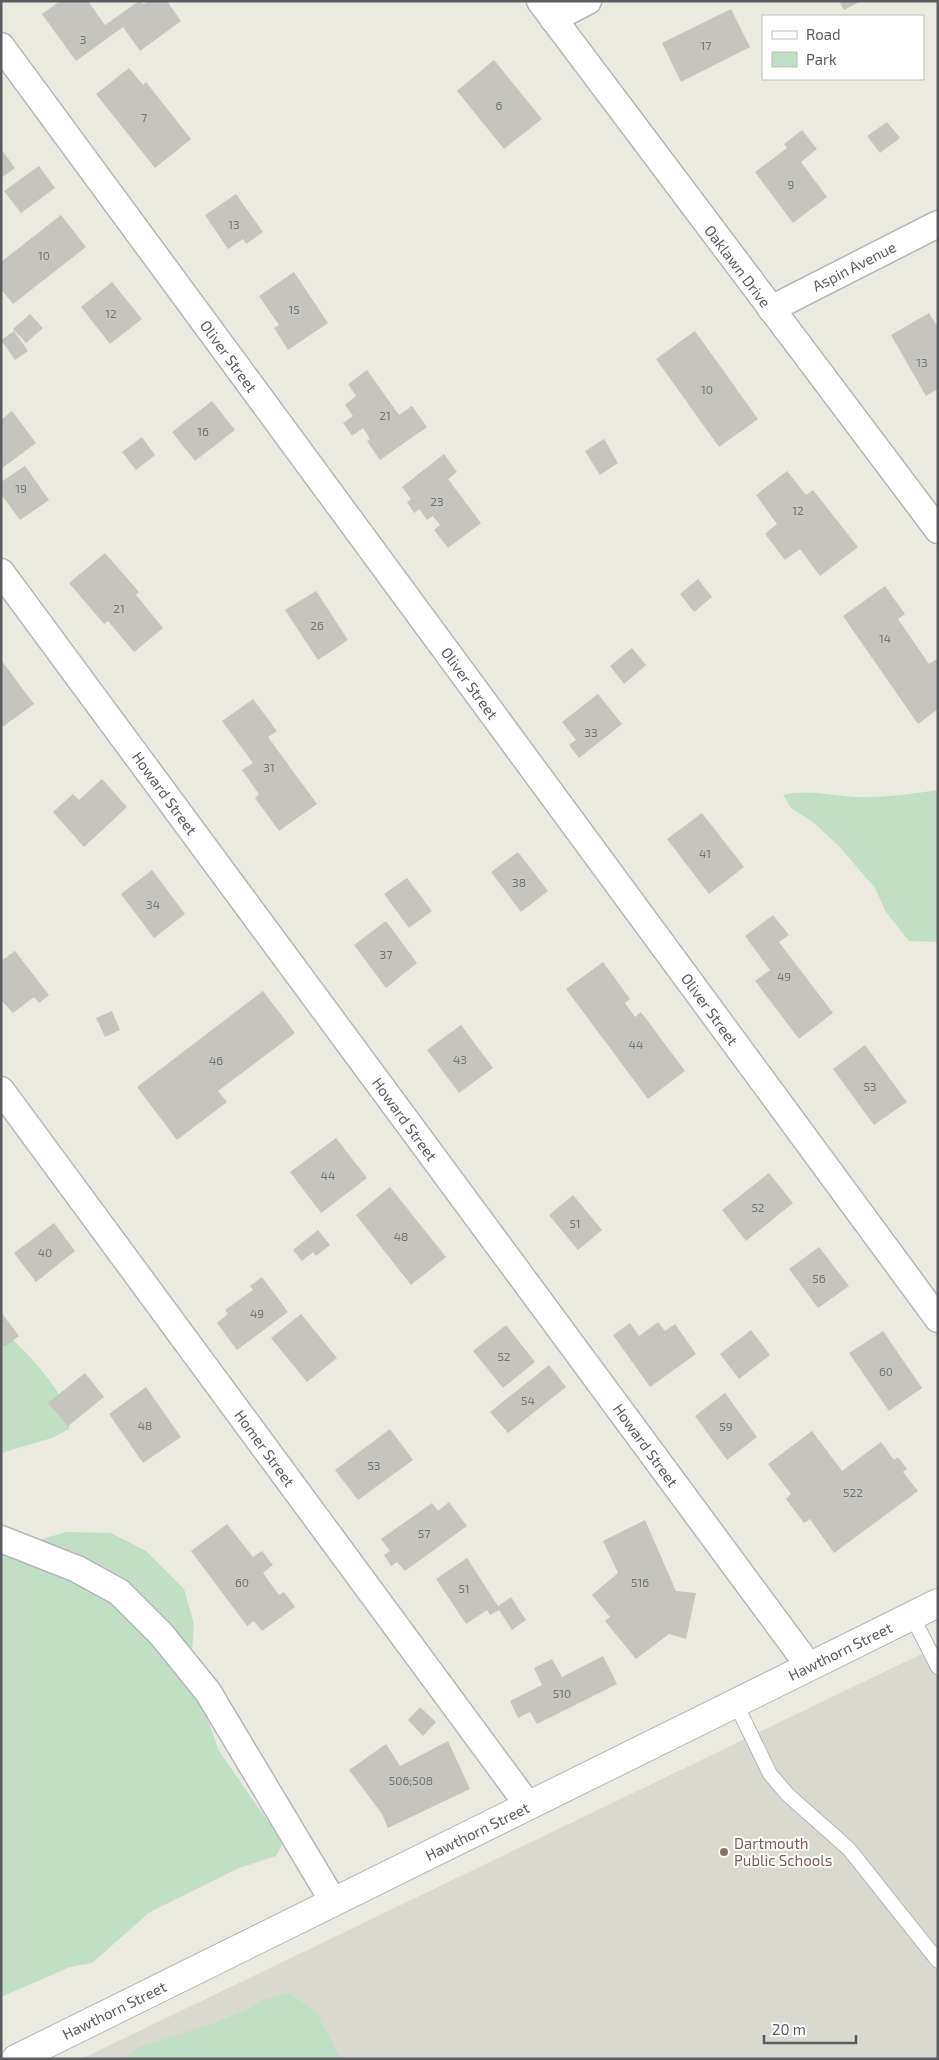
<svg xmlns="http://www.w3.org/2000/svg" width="939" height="2060" font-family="'Exo 2',sans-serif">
<rect width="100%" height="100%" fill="#ebeae1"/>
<!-- education -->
<path fill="#dad9d0" d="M938 1646V2059H81Z"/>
<!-- green -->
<g fill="#c0dfc4">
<path d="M938 790V942L909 941 886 912 875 888 839 846 813 822 791 808 783 795C807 789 832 796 856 797 883 798 911 794 938 790Z"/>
<path d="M1 1329C22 1347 76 1401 69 1429L52 1438 1 1453Z"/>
<path d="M66 1532 111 1533 146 1551 184 1589 194 1624 192 1650 202 1703 219 1751 283 1843 276 1856 239 1868 150 1912 92 1963 70 1967 1 1997V1552Z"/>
<path d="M289 1993 316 2012 341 2059H123L139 2047 211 2024 252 2008 260 2001Z"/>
</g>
<!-- building -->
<g fill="#c6c4be">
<path d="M60 1H88L105 25 139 1 144 4 148 1H167L181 21 140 51 123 27 76 61 42 14Z"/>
<path d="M839 1H861L844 10Z"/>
<path d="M731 9 750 47 681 82 662 43Z"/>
<path d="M494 60 542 119 504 149 457 91Z"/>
<path d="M129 68 143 85 146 82 191 139 155 168 96 94Z"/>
<path d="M887 122 900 138 880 153 867 136Z"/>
<path d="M802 130 817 149 801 162 827 197 793 223 755 172 787 148 784 144Z"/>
<path d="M1 149 15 168 1 178Z"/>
<path d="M39 166 55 188 21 213 4 191Z"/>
<path d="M236 194 263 232 246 244 243 239 228 249 205 215Z"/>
<path d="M61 215 86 247 13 304 1 289V262Z"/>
<path d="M294 272 328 323 288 350 274 328 279 325 259 296Z"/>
<path d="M112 282 142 319 110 344 81 307Z"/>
<path d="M929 313 938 328V389L926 396 891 335Z"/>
<path d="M30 314 43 328 26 343 13 329Z"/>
<path d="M14 331 28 351 15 360 1 340Z"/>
<path d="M695 331 758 419 719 447 656 359Z"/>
<path d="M367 370 399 415 412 406 427 427 380 460 367 441 370 439 363 428 352 436 343 423 353 416 345 405 356 396 348 384Z"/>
<path d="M212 401 235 430 195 461 172 432Z"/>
<path d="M12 411 36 443 1 469V420Z"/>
<path d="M142 437 155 455 136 470 122 452Z"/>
<path d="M604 439 618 463 600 475 585 451Z"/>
<path d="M444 454 457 472 448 479 481 523 448 548 434 530 440 525 433 516 427 520 419 509 414 513 407 502 411 499 402 487Z"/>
<path d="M25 466 49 500 20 520 1 494V482Z"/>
<path d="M787 471 806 495 813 490 858 547 820 576 800 549 785 560 765 534 777 524 756 495Z"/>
<path d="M105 553 139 592 136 595 163 628 134 652 108 621 104 624 69 583Z"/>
<path d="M698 579 712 597 694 612 680 594Z"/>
<path d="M885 586 905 614 898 619 929 664 938 658V709L918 724 843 616Z"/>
<path d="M316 591 348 640 318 660 285 610Z"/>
<path d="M632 648 646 665 624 684 610 666Z"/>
<path d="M1 660 34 704 1 728Z"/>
<path d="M598 694 622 724 579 758 569 745 576 740 562 722Z"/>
<path d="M253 699 277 731 268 737 317 804 279 831 255 798 259 794 242 770 253 763 222 721Z"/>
<path d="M102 779 127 807 84 847 53 812 73 794 79 800Z"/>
<path d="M702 813 744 867 709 894 667 839Z"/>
<path d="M518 852 548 891 521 912 491 872Z"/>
<path d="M152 870 185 914 154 938 121 894Z"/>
<path d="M407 878 432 911 409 928 384 894Z"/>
<path d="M773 915 789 935 779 942 833 1013 799 1039 755 981 770 970 745 936Z"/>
<path d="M386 921 417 963 386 988 354 945Z"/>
<path d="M15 951 49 995 39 1003 34 997 13 1013 1 1000V961Z"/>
<path d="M603 962 630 999 625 1003 635 1017 641 1012 685 1071 648 1099 566 989Z"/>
<path d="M263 991 295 1033 218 1091 227 1102 177 1140 137 1087Z"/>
<path d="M112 1011 120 1030 105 1037 96 1018Z"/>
<path d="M461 1025 493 1068 459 1093 427 1050Z"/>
<path d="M865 1045 907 1102 874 1125 833 1069Z"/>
<path d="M336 1138 367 1178 321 1213 290 1172Z"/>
<path d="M769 1173 793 1203 746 1241 722 1210Z"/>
<path d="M390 1187 446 1257 411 1285 356 1215Z"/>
<path d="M573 1195 602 1230 578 1250 549 1215Z"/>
<path d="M54 1223 75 1251 36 1282 14 1253Z"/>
<path d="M318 1230 330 1245 316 1256 313 1252 302 1261 293 1250Z"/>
<path d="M819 1247 849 1286 818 1308 789 1269Z"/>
<path d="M262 1277 288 1312 237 1350 217 1323 228 1314 225 1310 253 1290 250 1286Z"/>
<path d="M1 1312 19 1336 4 1347 1 1343Z"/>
<path d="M301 1314 337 1358 307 1382 271 1338Z"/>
<path d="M658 1322 665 1331 675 1324 696 1354 650 1387 613 1335 630 1323 639 1336Z"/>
<path d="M506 1325 535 1362 503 1388 473 1351Z"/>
<path d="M751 1330 770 1355 739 1379 720 1354Z"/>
<path d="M883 1331 922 1388 889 1411 849 1353Z"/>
<path d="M549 1365 566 1387 508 1433 490 1412Z"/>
<path d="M85 1373 104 1397 68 1426 48 1403Z"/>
<path d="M146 1387 181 1437 143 1463 109 1414Z"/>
<path d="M725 1393 757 1437 727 1460 695 1416Z"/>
<path d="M390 1429 413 1460 358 1500 335 1470Z"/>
<path d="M812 1431 842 1471 881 1442 894 1460 898 1457 907 1469 903 1472 918 1491 834 1553 810 1519 804 1523 786 1499 791 1494 768 1464Z"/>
<path d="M449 1502 467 1526 405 1571 397 1562 391 1566 384 1555 390 1551 381 1539 432 1503 438 1511Z"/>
<path d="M645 1520 676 1591 696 1593 686 1639 669 1634 636 1659 605 1621 610 1617 592 1595 618 1573 603 1541Z"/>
<path d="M227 1524 253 1557 262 1551 273 1565 263 1573 279 1595 284 1592 295 1607 262 1631 254 1621 247 1626 191 1551Z"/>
<path d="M467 1558 498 1606 511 1597 526 1620 512 1630 499 1610 490 1615 487 1610 466 1624 436 1579Z"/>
<path d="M603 1656 617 1684 537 1724 530 1712 518 1718 510 1701 542 1685 534 1668 552 1659 562 1677Z"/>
<path d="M420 1707 436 1722 423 1736 408 1720Z"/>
<path d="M448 1741 470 1789 388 1828 382 1814 349 1770 386 1744 400 1766Z"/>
</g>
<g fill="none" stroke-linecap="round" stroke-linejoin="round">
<!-- lane casing -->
<g stroke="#b4b6ba" stroke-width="16">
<g id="lane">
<path d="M912 1616 938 1667"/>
<path d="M736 1704 770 1774 788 1795 849 1849 938 1961"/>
</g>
</g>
<!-- street casing -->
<g stroke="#b4b6ba" stroke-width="29">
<g id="street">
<path d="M540 1 938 530"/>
<path d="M553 19 588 1"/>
<path d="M1 46 938 1319"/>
<path d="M771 309 938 224"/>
<path d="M1 572 809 1666"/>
<path d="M1 1090 528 1805"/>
<path d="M1 1539 77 1569 119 1592 161 1634 208 1692 333 1901"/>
</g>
</g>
<!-- secondary casing -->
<g stroke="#b5b7bc" stroke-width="30">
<path id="secondary" d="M16 2059 938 1603"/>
</g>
<!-- lane -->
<use href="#lane" stroke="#fff" stroke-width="14"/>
<!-- street -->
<use href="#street" stroke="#fff" stroke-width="26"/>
<!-- secondary -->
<use href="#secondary" stroke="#fff" stroke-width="28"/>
</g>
<!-- markers -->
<circle fill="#8d6e63" stroke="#fff" stroke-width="2" cx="724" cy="1852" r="5"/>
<g text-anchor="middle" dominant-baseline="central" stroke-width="4" stroke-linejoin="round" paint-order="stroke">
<!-- number labels -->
<g font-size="12" fill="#757678">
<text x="83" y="39">3</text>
<text x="706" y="45">17</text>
<text x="499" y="105">6</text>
<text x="144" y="117">7</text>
<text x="791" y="184">9</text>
<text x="234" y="224">13</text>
<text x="44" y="255">10</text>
<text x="294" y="309">15</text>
<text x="111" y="313">12</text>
<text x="922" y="362">13</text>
<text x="707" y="389">10</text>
<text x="385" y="415">21</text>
<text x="203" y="431">16</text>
<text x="21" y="488">19</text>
<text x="437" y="501">23</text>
<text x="798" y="510">12</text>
<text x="119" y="608">21</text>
<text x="317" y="625">26</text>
<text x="885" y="638">14</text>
<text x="591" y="732">33</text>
<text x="269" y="767">31</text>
<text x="705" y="853">41</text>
<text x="519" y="882">38</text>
<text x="153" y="904">34</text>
<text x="386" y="954">37</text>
<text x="784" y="976">49</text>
<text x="636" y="1044">44</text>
<text x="460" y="1059">43</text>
<text x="216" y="1060">46</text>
<text x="870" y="1086">53</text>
<text x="328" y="1175">44</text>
<text x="758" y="1207">52</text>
<text x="575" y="1223">51</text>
<text x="401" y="1236">48</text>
<text x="45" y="1252">40</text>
<text x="819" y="1278">56</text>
<text x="257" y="1313">49</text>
<text x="504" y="1356">52</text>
<text x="886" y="1371">60</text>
<text x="528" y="1400">54</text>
<text x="145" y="1425">48</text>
<text x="726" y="1426">59</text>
<text x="374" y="1465">53</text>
<text x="853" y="1492">522</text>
<text x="424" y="1533">57</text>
<text x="242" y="1582">60</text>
<text x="640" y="1582">516</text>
<text x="464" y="1588">51</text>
<text x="562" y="1693">510</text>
<text x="411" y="1780">506;508</text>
</g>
<!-- street labels -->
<g font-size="15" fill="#5a5c60" stroke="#fff">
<text transform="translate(738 266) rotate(53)">Oaklawn Drive</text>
<text transform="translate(854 266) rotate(-27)">Aspin Avenue</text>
<text transform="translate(229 356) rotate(54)">Oliver Street</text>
<text transform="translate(470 683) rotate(54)">Oliver Street</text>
<text transform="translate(165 793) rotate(54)">Howard Street</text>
<text transform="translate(710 1009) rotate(54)">Oliver Street</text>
<text transform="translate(405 1119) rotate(54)">Howard Street</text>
<text transform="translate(646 1445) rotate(54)">Howard Street</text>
<text transform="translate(265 1448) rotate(54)">Homer Street</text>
<text transform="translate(840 1651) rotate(-26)">Hawthorn Street</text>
<text transform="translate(477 1831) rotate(-26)">Hawthorn Street</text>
<text transform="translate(114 2010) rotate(-26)">Hawthorn Street</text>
</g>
<!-- education labels -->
<g font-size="15" fill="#785e54" stroke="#fff" text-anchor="start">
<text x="734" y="1843">Dartmouth<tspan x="734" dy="17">Public Schools</tspan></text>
</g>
</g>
<!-- border -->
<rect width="939" height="2060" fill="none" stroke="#5a5c60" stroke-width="5"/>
<!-- legend -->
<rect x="762" y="15" width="162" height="65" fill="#ffffff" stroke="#bdbebf"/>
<rect x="772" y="31" width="25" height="8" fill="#ffffff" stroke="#bdbebf"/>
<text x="806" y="40" font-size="15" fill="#5a5c60">Road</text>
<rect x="772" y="52" width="25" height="15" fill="#c0dfc4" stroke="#bdbebf"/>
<text x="806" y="65" font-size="15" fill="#5a5c60">Park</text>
<!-- scale -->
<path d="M764 2035v8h92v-8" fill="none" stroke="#5a5c60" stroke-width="2.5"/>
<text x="772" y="2035" font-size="15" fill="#5a5c60" stroke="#ffffff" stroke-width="4" paint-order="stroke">20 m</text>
</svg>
